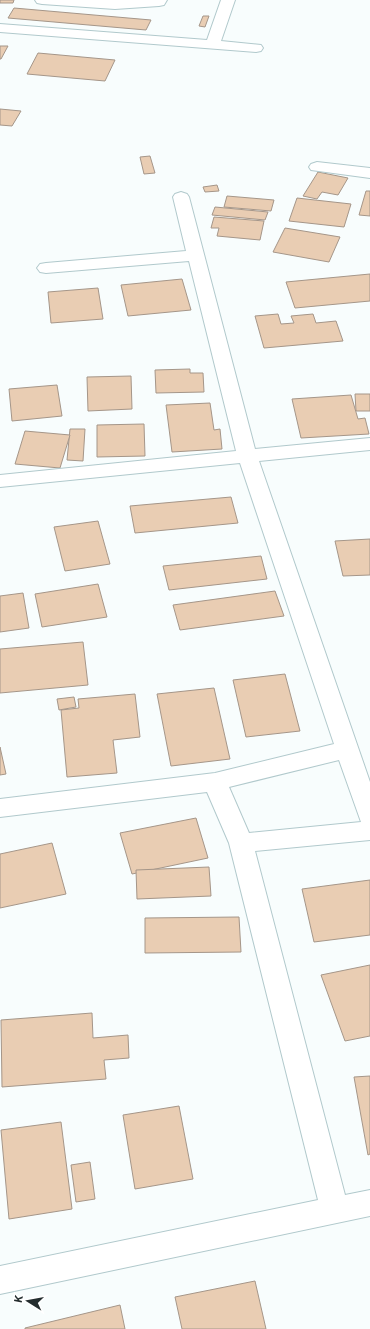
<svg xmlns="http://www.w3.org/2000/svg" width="370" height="1329" font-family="'Open Sans',sans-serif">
<rect width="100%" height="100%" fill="#f8fdfd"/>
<!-- building -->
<g fill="#e9cdb3" stroke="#a59689">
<path d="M0 0H14L13 3H0Z"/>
<path d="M14 8 151 20 146 30 8 18Z"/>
<path d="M203 16H209L205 27 199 26Z"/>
<path d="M0 46H8L1 59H0Z"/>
<path d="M38 53 115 60 105 81 27 74Z"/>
<path d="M0 109 21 111 12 126 0 125Z"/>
<path d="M150 156 155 173 144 174 140 157Z"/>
<path d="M318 172 348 178 338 195 322 192 317 199 303 196Z"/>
<path d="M217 185 219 191 205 192 203 187Z"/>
<path d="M366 191H370V216L359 215Z"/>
<path d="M227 196 274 200 271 211 224 207Z"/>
<path d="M297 198 351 204 344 227 289 221Z"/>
<path d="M215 207 268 212 265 220 212 215Z"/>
<path d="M214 217 264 221 260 240 217 236 219 228H211Z"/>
<path d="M285 228 340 237 329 262 273 252Z"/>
<path d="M370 274V301L295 308 286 282Z"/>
<path d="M182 279 191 310 128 316 121 285Z"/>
<path d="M98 288 103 319 51 323 48 292Z"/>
<path d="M278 314 281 324 294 323 291 316 313 314 316 323 336 321 343 341 264 348 255 316Z"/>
<path d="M190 369V373H203L204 392 156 393 155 370Z"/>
<path d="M131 376 132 409 88 411 87 377Z"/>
<path d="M57 385 62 416 12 421 9 389Z"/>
<path d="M355 394H370V411H356Z"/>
<path d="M351 395 358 419 365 418 369 434 301 438 292 399Z"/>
<path d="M210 403 214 430 220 429 222 449 172 452 166 405Z"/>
<path d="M144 424 145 456 97 457V425Z"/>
<path d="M70 429H85L83 461 67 460Z"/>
<path d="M25 431 70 435 60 468 15 464Z"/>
<path d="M231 497 238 523 135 533 130 506Z"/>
<path d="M98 521 110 564 65 571 54 527Z"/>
<path d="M370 539V575L343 576 335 541Z"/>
<path d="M261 556 267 579 169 590 163 566Z"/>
<path d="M98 584 107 617 42 627 35 594Z"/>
<path d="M275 591 284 616 180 630 173 605Z"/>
<path d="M23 593 29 628 0 632V596Z"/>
<path d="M83 642 88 685 0 693V649Z"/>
<path d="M285 674 300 731 246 737 233 680Z"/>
<path d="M214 688 230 759 171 766 157 694Z"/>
<path d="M135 694 140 737 113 740 117 773 67 777 61 710 79 708 78 699Z"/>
<path d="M74 697 76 707 59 710 57 699Z"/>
<path d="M0 747 6 774 0 775Z"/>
<path d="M196 818 208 858 132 874 120 833Z"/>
<path d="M52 843 66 894 0 908V854Z"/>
<path d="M209 867 211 896 137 899 136 870Z"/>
<path d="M370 880V935L314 942 302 889Z"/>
<path d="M239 917 241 952 145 953V918Z"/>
<path d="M370 965V1036L345 1041 321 975Z"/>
<path d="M92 1013 93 1038 128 1035 129 1058 104 1060 106 1079 2 1087 1 1020Z"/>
<path d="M370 1076V1154L368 1155 354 1077Z"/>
<path d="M179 1106 193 1179 135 1189 123 1115Z"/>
<path d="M61 1122 72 1209 9 1219 1 1130Z"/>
<path d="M90 1162 95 1199 76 1202 71 1165Z"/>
<path d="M255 1281 266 1329H182L175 1297Z"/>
<path d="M120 1305 125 1329H25V1328Z"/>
</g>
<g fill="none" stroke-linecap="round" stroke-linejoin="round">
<!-- street casing -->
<g stroke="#b1c9cc" stroke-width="2">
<g id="street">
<path d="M35 0H167L164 5 159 6 115 9 42 4 37 3Z"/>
<path d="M221 0H235L221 41 261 45 263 48 261 51 256 52 0 32V24L207 40Z"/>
<path d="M317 162 370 168V178L311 170 309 167 311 164Z"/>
<path d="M181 192 187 194 189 197 255 449 370 438V450L259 461 370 782V840L255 851 345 1195 370 1190V1216L0 1294V1266L318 1200 229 843 207 792 0 817V799L215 773 334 744 240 463 0 487V475L236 451 189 261 46 273 40 272 37 268 40 264 46 263 186 251 173 197 175 194ZM339 760 361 822 249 833 229 787Z"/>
</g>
</g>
<!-- street -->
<use href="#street" fill="#fff" fill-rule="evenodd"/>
</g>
<!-- north arrow -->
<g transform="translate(28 1301) rotate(281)" stroke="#ffffff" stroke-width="3" paint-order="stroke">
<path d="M0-3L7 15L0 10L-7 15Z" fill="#242d2e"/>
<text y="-6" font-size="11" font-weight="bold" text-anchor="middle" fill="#242d2e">K</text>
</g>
</svg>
